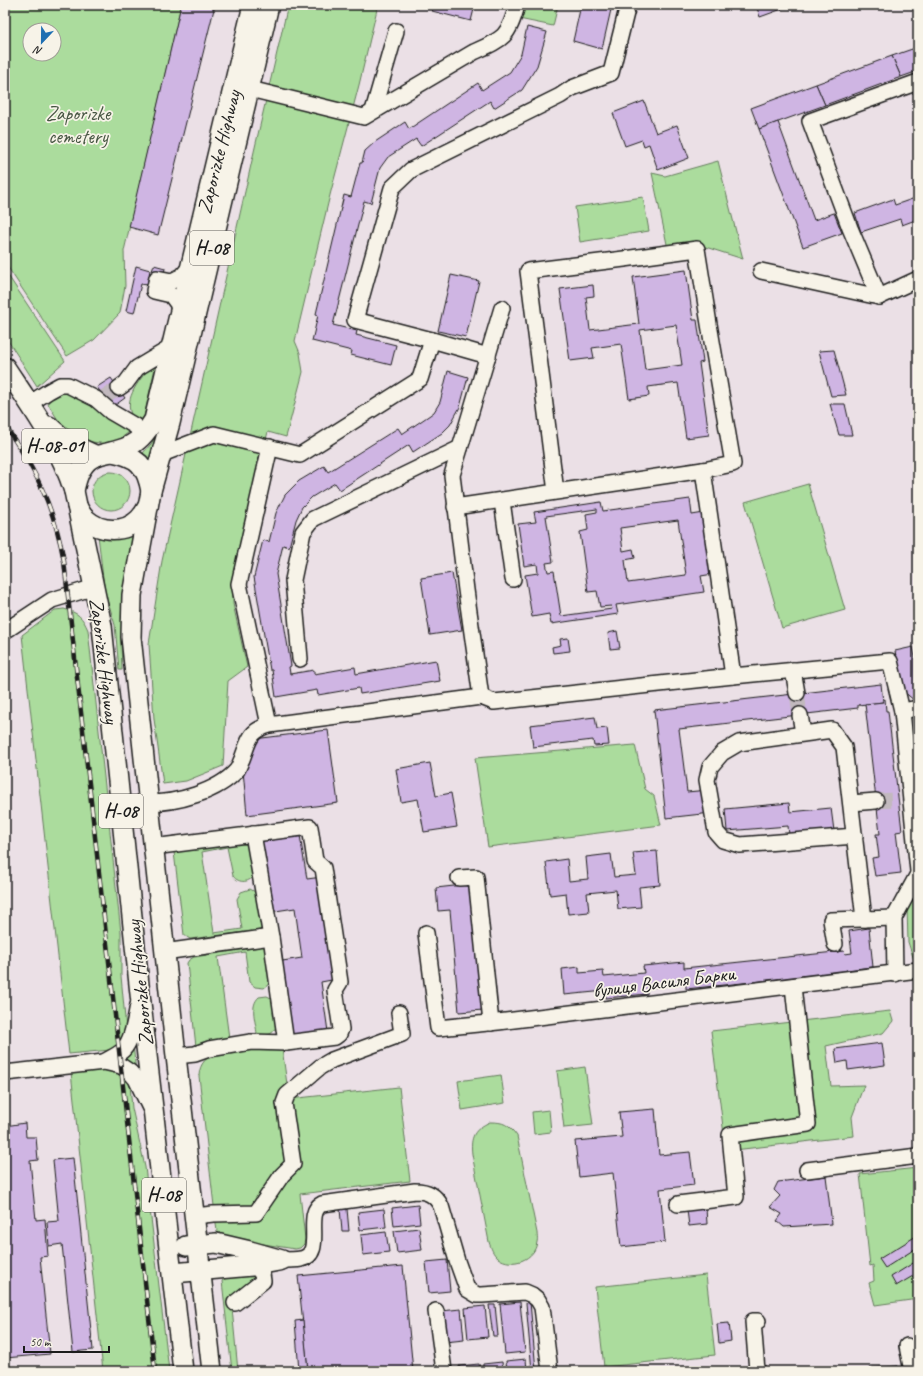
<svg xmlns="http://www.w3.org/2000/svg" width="923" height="1376" font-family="Caveat,sans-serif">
<rect width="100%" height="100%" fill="#ebe0e6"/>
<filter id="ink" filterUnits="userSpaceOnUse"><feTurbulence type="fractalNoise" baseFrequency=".025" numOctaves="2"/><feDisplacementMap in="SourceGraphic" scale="8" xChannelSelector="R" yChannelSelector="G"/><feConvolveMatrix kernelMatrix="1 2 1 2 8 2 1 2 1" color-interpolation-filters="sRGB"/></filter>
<g filter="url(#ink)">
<!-- green -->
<g fill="#abdc9d" stroke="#647c5c" fill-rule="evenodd">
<path d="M5 5H181L124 251 125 286 120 313 94 340 67 356 5 263ZM30 30H54V54H30Z"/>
<path d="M288 5H378L359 85 330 195 295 341 300 353 303 372 286 437 268 432 261 457 233 586V604L247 667 228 681 223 766 186 781 163 784 154 719 149 644 162 561 253 156Z"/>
<path d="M517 5H558L553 26 514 18Z"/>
<path d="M718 161 743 259 696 244 668 249 652 173 665 176Z"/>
<path d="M643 197 649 231 580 242 575 207Z"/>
<path d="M5 271 65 361 37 386 5 336Z"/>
<path d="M154 365 155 368 144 416 142 419C136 419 131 417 130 411 126 395 141 378 151 366Z"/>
<path d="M64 392H72L133 429 120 439 109 444 83 441 65 431 48 404C51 396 57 394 64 392Z"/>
<path d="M162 425 150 460 143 453 151 444Z"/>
<circle cx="111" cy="491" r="19"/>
<path d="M808 484 845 610 782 628 745 502Z"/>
<path d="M133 531 123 605 121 643 122 670H119L115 625 110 608 105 595 98 535Z"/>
<path d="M64 609C78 613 82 616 88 630L121 933V976L126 1029 119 1045 110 1050 69 1054 22 635 55 610Z"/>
<path d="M635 745 645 789 654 796 661 825 488 847 475 758Z"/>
<path d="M239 843 247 845 250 847 255 874C250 883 239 884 233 876L227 847 202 852 214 933 242 929 237 899 241 892 250 889 257 893 263 928 260 930 190 939 184 935 174 852Z"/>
<path d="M918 890V966H916L908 942 907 907Z"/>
<path d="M266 946 270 983 264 988 255 987 249 982 245 952 218 957 229 1038 257 1034C256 1022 249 1006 259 997L267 996 273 999C275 1011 282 1027 270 1034L196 1047 187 963 189 960 194 957Z"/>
<path d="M890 1011 893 1021 883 1033 826 1046 831 1086 864 1085 852 1117 854 1136 726 1151 711 1031Z"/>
<path d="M133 1044 136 1072 125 1062V1057Z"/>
<path d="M282 1048 289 1099 399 1087 410 1181 300 1194 305 1239 304 1244 300 1248 295 1249 232 1239 217 1232 199 1076C200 1050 229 1050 248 1049 260 1049 271 1048 282 1048Z"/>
<path d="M585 1067 593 1125 564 1128 557 1071Z"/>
<path d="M111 1068 120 1072 127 1079 130 1085 132 1108 145 1167 169 1371H103L71 1072Z"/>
<path d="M501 1075 505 1103 462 1110 458 1081Z"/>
<path d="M549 1110 551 1132 534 1134 532 1112Z"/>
<path d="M490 1122C504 1122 508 1124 517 1136L537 1233C537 1236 538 1239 537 1242 535 1260 512 1268 498 1258 493 1254 491 1248 489 1242L472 1154C470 1137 474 1129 490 1122Z"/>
<path d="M918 1168V1299L875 1305 869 1283 874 1281 873 1265 870 1266 860 1174Z"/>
<path d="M706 1275 715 1355 604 1367 595 1287Z"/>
<path d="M252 1276 256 1278 231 1298 238 1371H232L222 1281 226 1278Z"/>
</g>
<!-- building -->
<g fill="#cfb5e3" stroke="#1c1c1c" fill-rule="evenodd">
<path d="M181 5H215L158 235 129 227Z"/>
<path d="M421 5H475L471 21 432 11 433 8Z"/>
<path d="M581 5H612L602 49 573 41Z"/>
<path d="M756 5H781L782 9 760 17Z"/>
<path d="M527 27 547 32 537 66 522 90 494 108 490 101 421 146 416 139 388 157 380 168 371 203 364 201 333 325 357 331 356 335 396 345 391 365 351 355 352 351 312 341 318 315 316 314 344 195 351 197 360 163H362L365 151 375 142 405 122 409 129 478 83 482 90 510 72 521 54Z"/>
<path d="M918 47V71L901 77 892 56Z"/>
<path d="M892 56 901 77 825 105 816 84Z"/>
<path d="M816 84 825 105 759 129 751 108Z"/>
<path d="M644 101 656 133 677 125 689 158 658 170 649 144 644 146 642 140 625 146 613 113Z"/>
<path d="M778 122 814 220 834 213 842 233 803 247 759 129Z"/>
<path d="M918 197V219L902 225 900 219 861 232 855 213 893 199 895 205Z"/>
<path d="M154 265 165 268 164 274 152 271Z"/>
<path d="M136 266 150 270 147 285 141 284 134 313 126 311Z"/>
<path d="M686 270 693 320H697L703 362 699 363 709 435 686 438 678 383 648 387 649 396 629 399 621 344 592 348 594 358 570 361 560 289 593 285 594 296 586 297 590 330 639 324 633 277ZM676 325 682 365 645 370 640 330Z"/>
<path d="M451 275 479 281 466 337 438 331Z"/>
<path d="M834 350 846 395 831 396 819 351Z"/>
<path d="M448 371 468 377 460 407 450 425 442 433 413 452 409 445 340 490 335 483 312 497 302 507 296 520 289 547 283 545 276 574 291 666 289 667 290 674 314 670V674L355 667 356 674 436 660 440 681 360 694 359 688 318 695 317 690 276 697 272 670H270L254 577 263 540 269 542 276 513 285 495 299 481 324 466 328 472 398 428 402 434 430 415 434 412 440 402Z"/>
<path d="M111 378 125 398 111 408 97 387Z"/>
<path d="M830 404H845L852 435H839Z"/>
<path d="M690 499 692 515 704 513 713 574 701 576 704 592 616 605 618 614 551 624 549 614 532 617 525 575 538 573 537 564 524 566 518 524 536 522 534 512 601 502 603 511ZM597 509V512L586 514 588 530 580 532 588 592 597 591 600 607 611 606 612 609 561 616 554 571 548 572 546 563 553 562 546 516ZM678 520 686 575 628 583 625 560 635 558 633 549 623 551 620 528Z"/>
<path d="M452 573 462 630 430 635 421 578Z"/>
<path d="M617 631 620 648 610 649 608 633Z"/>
<path d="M568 638 570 651 553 653 552 647 561 645 560 639Z"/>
<path d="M913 647 918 673V701H915L903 691 895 651Z"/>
<path d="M881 684 883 702 858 705V708L679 729 687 792 708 790 711 813 666 818 654 710Z"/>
<path d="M885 699 886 711H888L902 831 896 832 901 873 875 876 872 858 879 857 876 834H880L865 704 883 702V700Z"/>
<path d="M595 717 597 729 607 728 609 745 594 746 593 740 533 747 530 725Z"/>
<path d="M328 730 338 803 247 815 243 770 254 739Z"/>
<path d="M430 763 436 796 451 793 457 827 424 832 418 799 401 802 396 769Z"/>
<path d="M789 803 790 812 831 808 834 831 789 835 788 826 727 831 725 809Z"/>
<path d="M298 823 307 879 322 877 337 979 321 982 329 1039 288 1045 276 962 302 958 295 908 269 912 256 829Z"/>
<path d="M657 851 660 885 639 887 641 907 618 909 616 890 587 893 589 912 568 914 566 893 550 895 546 862 567 859 569 881 588 879 586 857 611 854 614 877 636 875 633 853Z"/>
<path d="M472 884 483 1010 459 1012 450 910 438 911 436 888Z"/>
<path d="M869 928 873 967 846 970V972L686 989V983L647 988V994L606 998 605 991 564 995 562 969 579 967V973L603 971 604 977 644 973 643 966 684 962V968L844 951 845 954 852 953 849 931Z"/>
<path d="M882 1043 885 1065 848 1070 847 1061 837 1063 835 1049Z"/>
<path d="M655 1109 659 1155 690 1152 694 1185 660 1189 665 1242 621 1247 613 1173 579 1177 575 1141 622 1137 619 1112Z"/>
<path d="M25 1123 26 1137H36L38 1160 30 1161 36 1220 45 1219 48 1256 40 1257 50 1354 5 1358V1126Z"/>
<path d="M73 1158 93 1350 73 1352 62 1244 49 1246 47 1222 59 1221 53 1160Z"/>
<path d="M826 1176 832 1224 784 1227 777 1221 782 1214 770 1207 780 1196 774 1190 778 1182Z"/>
<path d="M418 1205 420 1223 394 1226 392 1208Z"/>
<path d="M706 1208 707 1224 689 1226 687 1210Z"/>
<path d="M340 1209H347L349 1231H342Z"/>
<path d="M384 1209 386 1227 360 1230 358 1212Z"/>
<path d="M419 1228 422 1250 397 1253 394 1231Z"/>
<path d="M386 1232 389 1252 363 1255 361 1235Z"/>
<path d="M918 1235V1247L885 1268 879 1259Z"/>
<path d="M447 1260 450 1291 429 1293 426 1262Z"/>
<path d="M918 1260V1273L896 1286 891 1277Z"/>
<path d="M403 1266 413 1371H308L298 1276Z"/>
<path d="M520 1302 525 1352 505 1354 500 1304Z"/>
<path d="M530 1302 536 1371H532L526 1303Z"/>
<path d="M489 1305H495L498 1336H493Z"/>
<path d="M485 1306 488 1337 468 1339 465 1308Z"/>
<path d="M461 1309 464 1340 445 1342 441 1311Z"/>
<path d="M303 1320 308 1371H299L295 1321Z"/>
<path d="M729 1323 731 1341 719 1343 717 1324Z"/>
<path d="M526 1359 527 1371H507L506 1361Z"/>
<path d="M502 1362 503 1371H483V1364Z"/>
<path d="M479 1364 480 1371H460L459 1366Z"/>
<path d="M898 1366 899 1371H870V1368Z"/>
</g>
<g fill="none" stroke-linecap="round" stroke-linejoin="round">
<!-- minor-tunnel -->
<g stroke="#c2b9be" stroke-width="15" stroke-dasharray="15 8" stroke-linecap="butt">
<path d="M104 397 119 388"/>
<path d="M797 693 800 715"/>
<path d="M876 801 898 800"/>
</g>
<!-- minor casing -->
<g stroke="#1c1c1c" stroke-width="18">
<g id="minor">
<path d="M250 89 364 117 474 52C503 39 509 37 517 5"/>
<path d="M373 111 396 31"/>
<path d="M761 271 879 297 918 279"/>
<path d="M879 297 850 228 810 121 918 82"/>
<path d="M180 312 177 303 171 295 154 291 157 278 172 281 182 276 191 266"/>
<path d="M432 340 355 320 392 188 411 170 560 96 572 88 611 73 628 5"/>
<path d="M119 388 126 383 137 368 172 347"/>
<path d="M29 404 49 391 60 385H68L96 399 111 412 135 426 143 435"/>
<path d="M162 454 214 434 300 455 420 379 432 340 488 356"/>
<path d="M703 470 733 676"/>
<path d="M502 501 513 579"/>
<path d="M455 507 703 470 733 464 709 324 697 249 624 259 528 271 556 492"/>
<path d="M5 631 52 600 95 587"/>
<path d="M300 659 293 580 303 532 313 519 460 448"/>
<path d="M793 670 797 693"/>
<path d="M481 697 466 590 452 475 502 308"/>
<path d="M902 711 918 871"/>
<path d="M800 715 803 733"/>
<path d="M269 725 239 584 270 447"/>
<path d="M148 803C176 803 218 792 237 770 239 767 240 763 242 759 249 741 249 731 269 725L481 697 494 702 733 676 890 661 902 711 918 708"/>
<path d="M851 803 876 801"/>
<path d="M253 834 271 937 286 1043"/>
<path d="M855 836 740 845 723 840 716 832 707 780 710 767 722 753 739 743 832 730 844 747 864 919"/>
<path d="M153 847 310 827 315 861 323 868 340 982 335 990 341 1029 339 1034 335 1037 286 1043 251 1042 209 1049 195 1054 176 1056"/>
<path d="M459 878 476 877 491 1023"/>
<path d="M426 933 438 1028 498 1022 918 970"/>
<path d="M835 944 831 920 894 918"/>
<path d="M164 952 271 937"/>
<path d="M895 974 894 918 918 874"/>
<path d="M104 1062C110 1058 118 1055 123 1050 133 1039 135 1019 138 1005"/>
<path d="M5 1073 104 1062 121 1066 130 1072 136 1079 150 1108"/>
<path d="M807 1170 918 1156"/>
<path d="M678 1204 736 1197 730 1135 808 1124 793 986"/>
<path d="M195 1216 213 1214 256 1213 282 1175 293 1164 284 1103 287 1095 320 1067 332 1060 402 1034 399 1013"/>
<path d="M282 1260C288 1260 295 1260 301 1259 326 1254 303 1213 322 1204L415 1191C428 1191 435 1195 441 1206L457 1261 467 1289 477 1295H482L525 1292 532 1295 538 1300 542 1307 550 1371"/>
<path d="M235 1303 263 1281 262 1274 258 1269 252 1266"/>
<path d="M436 1311 444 1371"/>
<path d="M907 1346 912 1371"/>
<path d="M757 1371 753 1321H758"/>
</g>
</g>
<!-- major casing -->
<g stroke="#1c1c1c" stroke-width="22">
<g id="major">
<path d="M5 367C31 406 60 446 74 491"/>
<path d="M49 426 67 442 97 456"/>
<path d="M112 452C138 457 146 465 151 491"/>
<path d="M77 506C79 510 82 516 86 519 101 533 125 533 139 519 143 515 146 510 148 506"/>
<path d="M186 1246 216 1243 250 1251 282 1260"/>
<path d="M173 1273 252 1266 279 1261"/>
<path d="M183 1371 140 994 102 626 74 491C77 476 82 460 99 455 109 452 119 451 129 446 140 441 148 430 154 420L253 5"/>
<path d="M212 1371 176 1056 131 637 132 595 151 491 170 423 269 5"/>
</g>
</g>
<!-- minor -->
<use href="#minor" stroke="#f7f3e8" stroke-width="15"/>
<!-- major -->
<use href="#major" stroke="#f7f3e8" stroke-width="19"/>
<!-- rail casing -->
<g stroke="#1c1c1c" stroke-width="4.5">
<path id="rail" d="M5 425C13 438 22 451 30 465 47 495 58 528 64 561L155 1371"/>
</g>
<!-- rail -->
<use href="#rail" stroke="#f7f3e8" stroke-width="3" stroke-dasharray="9" stroke-linecap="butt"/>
</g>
</g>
<g text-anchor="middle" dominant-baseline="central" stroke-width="3.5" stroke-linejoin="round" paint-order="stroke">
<!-- shield labels -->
<g fill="#f7f3e8" stroke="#5e5c59" stroke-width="1">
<rect x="190" y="231" width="44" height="34" rx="3"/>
<rect x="22" y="429" width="66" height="34" rx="3"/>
<rect x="99" y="794" width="44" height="34" rx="3"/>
<rect x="142" y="1178" width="44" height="34" rx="3"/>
</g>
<g font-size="19" font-weight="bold" fill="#1c1c1c">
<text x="212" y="248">Н-08</text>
<text x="55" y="446">Н-08-01</text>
<text x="121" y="811">Н-08</text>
<text x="164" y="1195">Н-08</text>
</g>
<!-- park labels -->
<g font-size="20" fill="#475643" stroke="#f7f3e8">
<text x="78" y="113">Zaporizke<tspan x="78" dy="23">cemetery</tspan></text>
</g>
<!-- street labels -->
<g font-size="20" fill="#1c1c1c" stroke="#f7f3e8">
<text transform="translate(219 152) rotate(-76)">Zaporizke Highway</text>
<text transform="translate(104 661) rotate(83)">Zaporizke Highway</text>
<text transform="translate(664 982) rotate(-7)">вулиця Василя Барки</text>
<text transform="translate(140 983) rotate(-96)">Zaporizke Highway</text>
</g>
</g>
<!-- margin -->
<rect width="923" height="1376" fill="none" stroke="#f7f3e8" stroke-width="20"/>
<rect x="10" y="10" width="903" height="1356" fill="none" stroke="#1c1c1c" stroke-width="1.5" filter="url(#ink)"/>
<!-- north arrow -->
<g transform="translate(42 42) rotate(202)"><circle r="19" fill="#f7f3e8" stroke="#9f9d96"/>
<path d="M0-3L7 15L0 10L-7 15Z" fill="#1f6fb2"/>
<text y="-6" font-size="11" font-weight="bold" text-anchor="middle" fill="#1c1c1c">N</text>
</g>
<!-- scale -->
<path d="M24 1346v6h85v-6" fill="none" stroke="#1c1c1c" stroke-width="2"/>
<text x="30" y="1346" font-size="12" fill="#1c1c1c" stroke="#f7f3e8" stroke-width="3" paint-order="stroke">50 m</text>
</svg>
